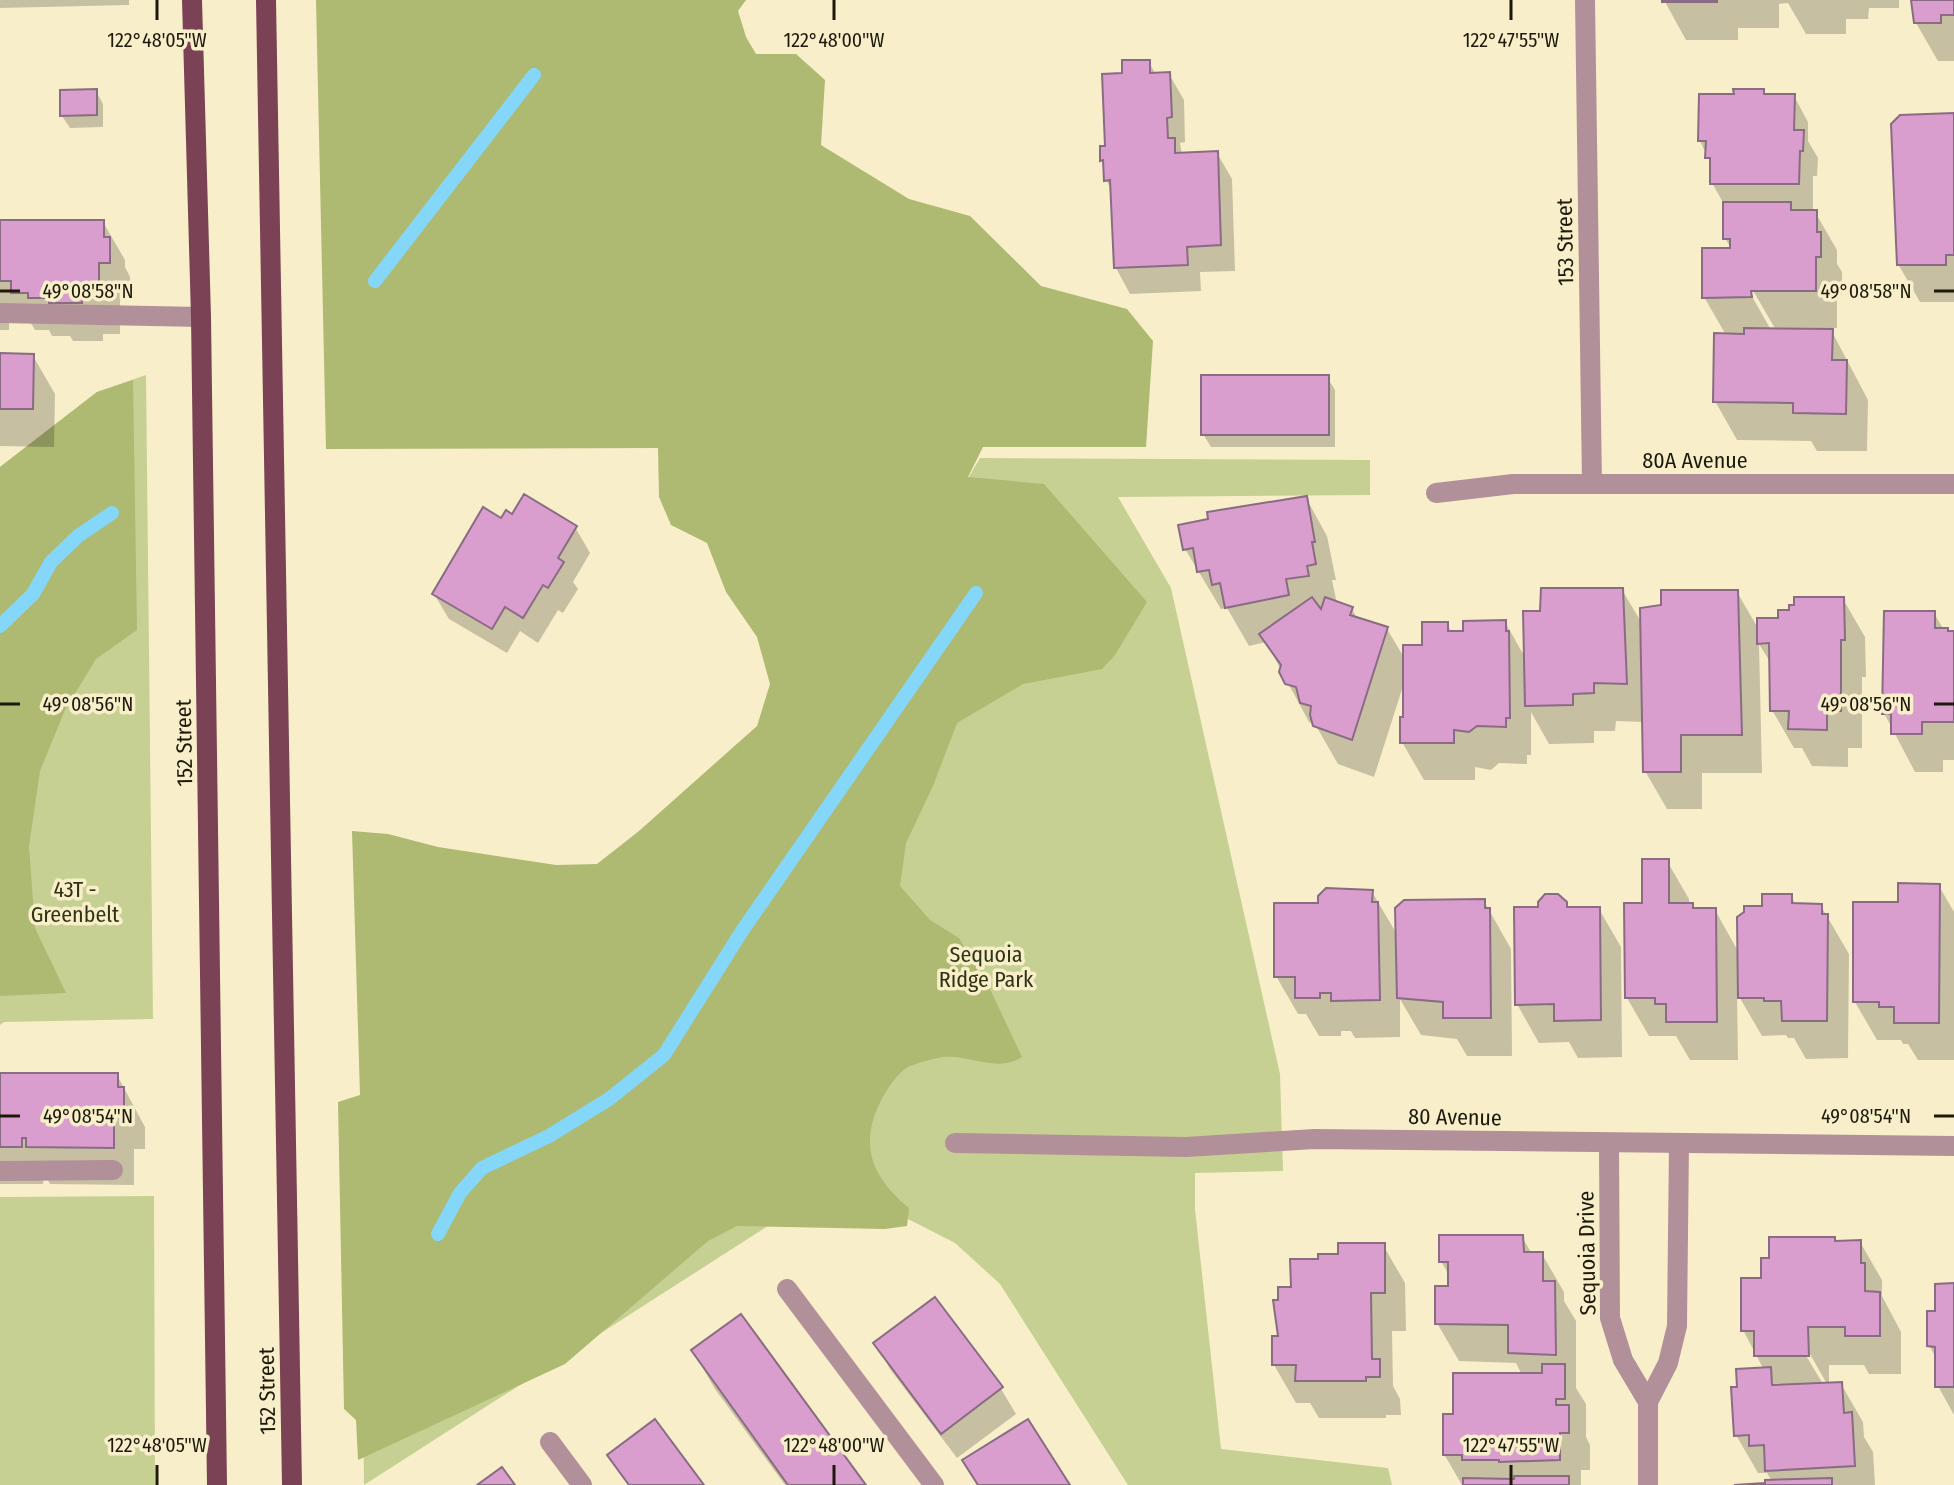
<svg xmlns="http://www.w3.org/2000/svg" width="1954" height="1485" font-family="'Fira Sans Condensed',sans-serif">
<rect width="100%" height="100%" fill="#f8efca"/>
<!-- green -->
<g fill="#c6d092">
<path d="M146 375 153 1019 4 1022 0 1025V467L97 392Z"/>
<path d="M980 458 1370 460V495L1118 497 1171 588 1280 1074 1283 1171 1195 1173V1209L1221 1449 1388 1468 1392 1485H1128L1000 1284 955 1243 910 1220 860 1206H799L364 1485 360 1096 607 1090Z"/>
<path d="M154 1196 155 1485H0V1197Z"/>
</g>
<!-- forest -->
<g fill="#aeb972">
<path d="M316 0H746L738 11 746 37 756 54H796L825 80 821 145 909 199 970 216 1041 286 1127 309 1153 341 1146 447H983L968 477 1044 484 1147 602 1115 655 1102 669 1023 684 957 723 933 786 906 843 900 886 930 920 959 938 991 991 1022 1057C997 1073 972 1055 944 1057 934 1058 917 1063 908 1067 899 1072 889 1086 884 1095 858 1141 869 1175 909 1208L907 1226 885 1229 737 1226 708 1241 565 1364 358 1460 356 1420 344 1409 338 1102 360 1095 352 831 388 834 438 847 556 865 597 864 639 831 757 726 770 684 757 637 726 592 707 543 671 525 659 497 658 448 326 449Z"/>
<path d="M133 380 137 630 96 659 65 710 40 771 29 846 35 928 66 993 0 996V467L97 392Z"/>
</g>
<!-- shadow -->
<g fill="#0003" fill-rule="evenodd">
<path d="M0 0H129V5L0 8Z"/>
<path d="M1664 0H1899V8H1869L1868 19H1846V34H1806L1788 3 1779 4V28H1738V40H1686Z"/>
<path d="M1914 0H1954V61H1938L1916 23Z"/>
<path d="M1149 62 1156 75 1169 74 1184 100 1185 142 1180 143 1182 155 1217 153 1232 179 1235 271 1200 272 1201 291 1130 294 1116 268 1113 192 1106 180V166L1102 160 1107 148 1125 75Z"/>
<path d="M96 91 103 104V127L70 128 62 116Z"/>
<path d="M1762 91 1765 96H1794L1808 122V141L1818 158 1817 176H1813V212H1815L1837 250V264L1842 272V295H1837V328H1830L1868 400 1867 451H1817L1811 441 1737 440 1715 401 1726 335 1704 297 1732 250 1725 238V206L1712 183V166L1700 141 1736 96ZM1748 282 1776 330H1771L1745 284Z"/>
<path d="M1954 115V302H1920L1898 264Z"/>
<path d="M0 222H103L125 260V267L130 277V301H120V334H103V341H73L70 336H52L49 330H35L28 318H9V330H0Z"/>
<path d="M0 355 33 356 55 394 54 447 0 446Z"/>
<path d="M1327 377 1335 390V447H1211L1203 434Z"/>
<path d="M1306 498 1327 536 1336 580H1332L1337 604 1352 609 1358 620 1387 629 1405 659 1424 647 1447 624 1452 633 1465 634 1505 622 1526 659 1542 613 1622 590 1643 625 1737 592 1759 630 1780 620 1843 599 1865 637 1866 677H1862V748H1848V767L1812 766 1802 748H1794L1772 710V665L1759 644 1762 773H1702V809H1667L1645 771 1644 722 1616 721 1615 731H1594V743L1549 744 1531 712V755H1527V764L1499 763 1491 770 1475 767V780H1424L1402 742 1405 719 1404 683 1374 777 1338 764 1315 724 1309 722 1266 642 1249 646 1227 608 1221 609 1185 549Z"/>
<path d="M502 521 575 527 590 553 573 582 578 589 563 613 558 610 538 643 520 631 507 653 449 619 434 594Z"/>
<path d="M1934 613 1944 630 1954 633V760H1943V772H1915L1884 713Z"/>
<path d="M1667 861 1689 899V905L1696 910H1715L1739 953 1764 908 1791 896 1796 905 1821 906 1849 954 1848 1058 1806 1059 1794 1038H1788L1786 1035 1762 1036 1737 993 1738 1060H1690L1676 1036H1649L1627 998 1644 905Z"/>
<path d="M1939 886 1954 912V1060H1918L1908 1044H1903L1901 1040H1877L1855 1002 1900 904Z"/>
<path d="M1372 892 1398 936 1484 901 1511 949 1512 1056H1467L1457 1039 1421 1035 1400 999V1037L1355 1038 1351 1031H1341V1036H1319L1306 1014H1298L1276 976 1320 904Z"/>
<path d="M1565 903 1569 909H1599L1621 947 1622 1057 1578 1058 1569 1042 1539 1043 1517 1004 1540 909Z"/>
<path d="M0 1075H117L145 1127V1149H134V1185L50 1184 44 1173 43 1184H0Z"/>
<path d="M1522 1237 1532 1254H1542L1564 1292V1301L1576 1321V1388L1586 1404V1437L1590 1445V1470H1581V1485H1462L1444 1454 1455 1416 1522 1375 1516 1363 1459 1361 1437 1323 1450 1288V1277L1441 1261Z"/>
<path d="M1834 1239 1837 1243 1860 1242 1882 1280V1296L1901 1332V1374H1869L1864 1365H1829V1384H1841L1863 1422 1864 1437 1873 1452 1875 1485H1745L1766 1484 1772 1481 1767 1473H1758L1736 1435 1739 1388 1764 1370 1743 1330 1763 1280ZM1806 1347 1827 1384H1823L1802 1349Z"/>
<path d="M1383 1245 1405 1283 1406 1331H1392L1393 1386 1400 1399 1401 1415H1386V1418H1319L1310 1403H1296L1274 1365 1293 1289 1320 1261Z"/>
<path d="M1954 1285V1415L1938 1386 1937 1360 1929 1345 1937 1313Z"/>
<path d="M935 1300 1001 1389 1016 1414 957 1458 890 1369 876 1343Z"/>
<path d="M693 1351 863 1485H785L715 1389Z"/>
</g>
<g fill="none" stroke-linecap="round" stroke-linejoin="round">
<!-- stream -->
<g stroke="#85d7fa" stroke-width="14">
<path d="M375 281 534 75"/>
<path d="M0 626 33 594 51 562 78 536 112 513"/>
<path d="M438 1234 460 1193 482 1168 549 1136 609 1099 664 1055 742 931 976 593"/>
</g>
</g>
<!-- building -->
<g fill="#da9ece" stroke="#896c83" stroke-width="2">
<rect x="1662" y="0" width="55" height="2"/>
<path d="M1911 0H1954V15H1941V23H1914Z"/>
<path d="M1122 60H1150V73L1170 72 1172 117 1167 118 1168 138H1175V153L1218 151 1221 245 1187 247 1188 265 1114 268 1110 180 1104 181 1103 160 1100 161V146H1105L1102 74 1122 73Z"/>
<path d="M97 89V115L60 116V90Z"/>
<path d="M1733 89H1764V94H1795L1794 130H1804L1803 151H1800L1799 184H1710V158H1705L1706 141H1698L1699 94H1734Z"/>
<path d="M1954 113V255H1946V265H1897L1891 124 1900 115Z"/>
<path d="M1723 202H1791V210H1817V232H1821V257H1816V291H1751L1752 297 1702 298V248H1730V239H1723Z"/>
<path d="M0 220H104V237H110V263H99V297H82V303H49V298H28V293H11V281H0Z"/>
<path d="M1744 328 1833 329 1832 360H1847L1846 414 1793 413V403L1713 402 1714 333 1744 334Z"/>
<path d="M0 353 34 354 33 409H0Z"/>
<rect x="1201" y="375" width="128" height="60"/>
<path d="M524 494 577 526 558 558 564 562 548 588 543 585 523 618 505 607 492 629 432 594 483 507 501 518 506 510 512 514Z"/>
<path d="M1307 496 1315 542H1312L1316 564 1307 566 1309 576 1286 579 1289 595 1225 608 1220 583 1212 585 1209 570 1197 572 1193 548 1183 550 1178 525 1208 519 1207 512Z"/>
<path d="M1541 588H1623L1627 684 1594 683V693L1573 694V705L1525 706 1523 611H1540Z"/>
<path d="M1661 590H1738L1742 735H1681V772H1643L1640 608 1661 605Z"/>
<path d="M1312 597 1321 609 1325 597 1353 607 1350 615 1388 627 1352 740 1313 726 1310 715 1311 706 1300 703 1296 687 1285 684 1279 672 1281 665 1259 634Z"/>
<path d="M1794 597H1844L1845 640H1841V711H1827V730L1788 729 1789 711H1770L1769 643 1757 644V618H1778V610H1789V605H1794Z"/>
<path d="M1884 611H1935V628H1948V631H1954V722H1922V734H1891V714H1882Z"/>
<path d="M1506 620V631H1509L1510 718H1506V727L1477 726 1469 732 1454 730V743H1400V717H1403V645H1422V622H1448V631H1463V621Z"/>
<path d="M1642 859H1669V903H1693V908H1716L1717 1022H1666V1004H1655V998H1625L1624 903H1642Z"/>
<path d="M1898 883 1940 884 1939 1023H1894V1007H1879V1002H1853V902H1898Z"/>
<path d="M1326 888 1373 890 1372 902H1378L1380 1000 1331 1001V993H1320V998H1295V977H1274V903H1318V896Z"/>
<path d="M1545 894H1558L1567 902V907H1600L1601 1020 1554 1021V1004L1515 1005 1514 907H1538V902Z"/>
<path d="M1762 894H1792V903L1822 904V914H1828L1827 1021H1782L1781 1001H1764V998H1738L1737 917 1744 912V906H1762Z"/>
<path d="M1485 899V908H1490L1491 1018H1443V1002L1397 998 1395 908 1404 900Z"/>
<path d="M0 1073H118V1087H124V1111H114V1148L26 1147V1138H22V1147H0Z"/>
<path d="M1439 1235H1523L1524 1252H1543V1281H1555L1556 1355 1508 1353V1325L1435 1324V1286H1448V1262H1439Z"/>
<path d="M1769 1237H1835V1241L1861 1240V1263H1865V1291L1880 1292V1336H1845V1327H1808L1809 1356H1754V1331H1741V1278H1761V1258H1769Z"/>
<path d="M1338 1243H1385V1293H1371L1372 1359H1380V1377H1366V1381H1295L1296 1365H1272V1336H1278L1273 1300H1278V1287H1291L1290 1259H1318V1254H1338Z"/>
<path d="M1954 1283V1387H1935V1347L1927 1346V1311H1935V1284Z"/>
<path d="M935 1297 1003 1387 941 1434 873 1343Z"/>
<path d="M741 1314 866 1485H788L691 1350Z"/>
<path d="M1542 1364H1565V1399H1556V1405H1569V1433H1560V1460L1499 1462V1460H1462V1455H1443V1414H1453V1373H1542Z"/>
<path d="M1771 1367 1772 1385 1842 1382 1844 1413 1852 1412 1855 1466 1765 1471 1764 1445 1749 1446V1435L1734 1436 1731 1387H1737L1736 1369Z"/>
<path d="M655 1419 704 1485H629L607 1455Z"/>
<path d="M1028 1419 1070 1485H978L962 1460Z"/>
<path d="M502 1467 515 1485H477Z"/>
<path d="M1514 1476H1569V1485H1463V1478L1514 1479Z"/>
<path d="M1832 1478V1485H1734L1765 1483V1480Z"/>
</g>
<g fill="none" stroke-linecap="round" stroke-linejoin="round">
<!-- minor -->
<g stroke="#b29099" stroke-width="20">
<path d="M1585 0 1592 484"/>
<path d="M0 313 201 317"/>
<path d="M1436 493 1513 484H1954"/>
<path d="M955 1143 1186 1147 1314 1139 1954 1146"/>
<path d="M1609 1143 1610 1318 1623 1360 1648 1402"/>
<path d="M0 1171 113 1170"/>
<path d="M787 1289 934 1485"/>
<path d="M550 1442 582 1485"/>
<path d="M1648 1485V1402L1668 1363 1677 1326 1679 1143"/>
</g>
<!-- major -->
<g stroke="#7a4254" stroke-width="20">
<path d="M192 0 201 317 217 1485"/>
<path d="M266 0 292 1485"/>
</g>
</g>
<!-- ticks -->
<path fill="none" stroke="#1c190b" stroke-width="3" d="M157 0V20M834 0V20M1511 0V20M0 291H20M1934 291H1954M0 704H20M1934 704H1954M0 1116H20M1934 1116H1954M157 1465V1485M834 1465V1485M1511 1465V1485"/>
<g text-anchor="middle" dominant-baseline="central" stroke-width="7" stroke-linejoin="round" paint-order="stroke">
<!-- street labels -->
<g font-size="22" fill="#1c190b" stroke="#f8efca">
<text transform="translate(1565 242) rotate(-91)">153 Street</text>
<text x="1695" y="460">80A Avenue</text>
<text transform="translate(184 743) rotate(-91)">152 Street</text>
<text transform="translate(1455 1117) rotate(1)">80 Avenue</text>
<text transform="translate(1587 1253) rotate(-91)">Sequoia Drive</text>
<text transform="translate(267 1391) rotate(-91)">152 Street</text>
</g>
<!-- park labels -->
<g font-size="22" fill="#2f3314" stroke="#f8efca">
<text x="75" y="889">43T -<tspan x="75" dy="25">Greenbelt</tspan></text>
<text x="986" y="954">Sequoia<tspan x="986" dy="25">Ridge Park</tspan></text>
</g>
</g>
<g font-size="20" text-anchor="middle" fill="#1c190b" stroke="#f8efca" stroke-width="7" stroke-linejoin="round" paint-order="stroke">
<text x="157" y="47">122°48'05"W</text>
<text x="834" y="47">122°48'00"W</text>
<text x="1511" y="47">122°47'55"W</text>
<text x="88" y="298">49°08'58"N</text>
<text x="1866" y="298">49°08'58"N</text>
<text x="88" y="711">49°08'56"N</text>
<text x="1866" y="711">49°08'56"N</text>
<text x="88" y="1123">49°08'54"N</text>
<text x="1866" y="1123">49°08'54"N</text>
<text x="157" y="1452">122°48'05"W</text>
<text x="834" y="1452">122°48'00"W</text>
<text x="1511" y="1452">122°47'55"W</text>
</g>
</svg>
